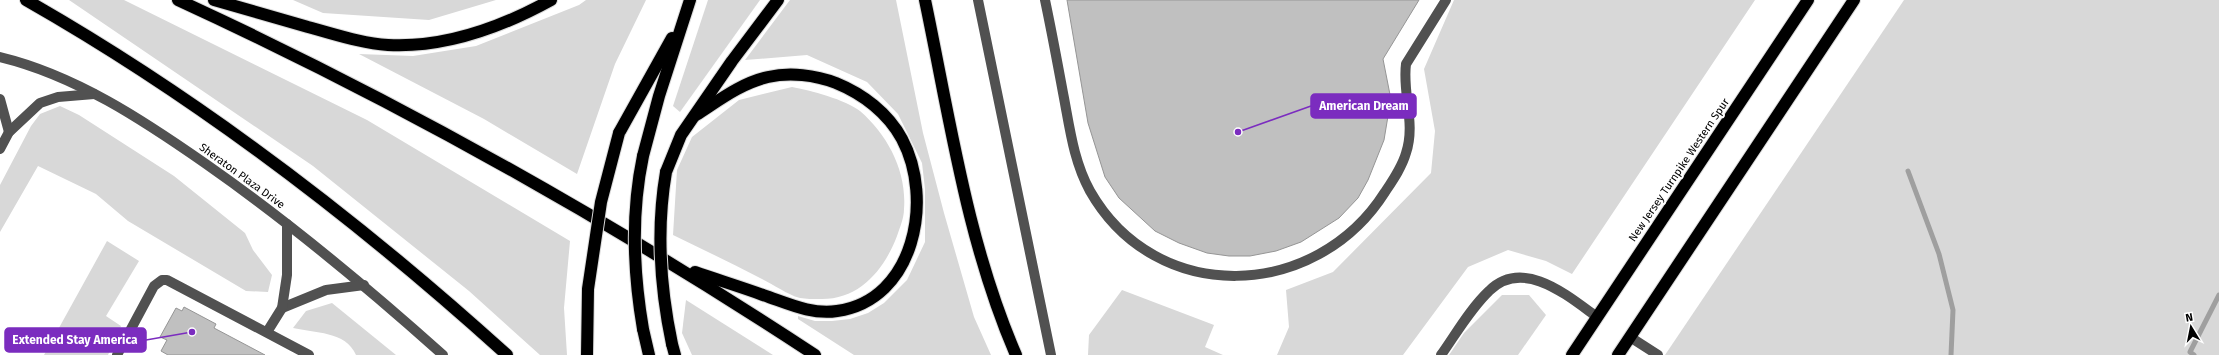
<svg xmlns="http://www.w3.org/2000/svg" width="2219" height="355" font-family="'Fira Sans',sans-serif">
<rect width="100%" height="100%" fill="#fff"/>
<!-- green -->
<g fill="#d8d8d8">
<path d="M69 0H124L367 120 570 241 564 308 567 355H540L469 291 313 166Z"/>
<path d="M293 0H496L429 20 323 13Z"/>
<path d="M586 0H646L615 64 577 174 484 119 359 54 413 56 476 46 579 5Z"/>
<path d="M708 0H760L680 112 673 106Z"/>
<path d="M790 0H896L923 133 944 213 974 317 991 355H854L798 319V316L815 321H832L850 319 868 313 884 303 907 280 925 242V189L922 163 898 114 867 82 807 55 745 60Z"/>
<path d="M1454 0H1755L1572 274 1546 261 1508 250 1468 267 1403 355H1277L1289 327 1286 290 1333 272 1431 173 1435 131 1424 69Z"/>
<path d="M1904 0H2219V355H1665Z"/>
<path d="M792 87C810 90 846 100 860 111 888 135 907 172 904 209 904 218 900 227 897 236 884 270 859 301 818 299 813 299 806 299 800 298 786 294 773 284 760 278 731 263 702 249 673 235L677 170 692 137 739 100Z"/>
<path d="M60 106 79 115 174 176 245 233 253 250 272 275 268 292 246 291 128 221 96 194 38 166 0 232V185L31 126 40 114Z"/>
<path d="M107 241 139 261 106 316 121 326 108 355H44Z"/>
<path d="M1122 290 1214 325 1205 347 1223 355H1088L1089 335Z"/>
<path d="M1502 295H1529L1546 315 1518 355H1449L1464 333Z"/>
<path d="M686 300 773 355H692L682 333Z"/>
<path d="M332 303 396 355H356C346 331 314 333 293 328L306 311Z"/>
</g>
<g fill="none" stroke-linecap="round" stroke-linejoin="round">
<!-- stream -->
<g stroke="#9f9f9f" stroke-width="5">
<path d="M1908 171 1939 254 1953 310 1951 355"/>
<path d="M2194 355 2190 352 2219 295"/>
</g>
</g>
<!-- building -->
<g fill="#c0c0c0" stroke="#959595">
<path d="M1067 0H1419L1383 59 1394 115 1388 116 1384 140 1368 180 1358 198 1339 218 1301 242 1276 251 1250 256H1229L1207 253 1179 243 1155 231 1119 198 1105 177 1088 123Z"/>
<path d="M184 307 216 324 214 328 265 355H168L161 351 167 340 160 337 176 308 182 311Z"/>
</g>
<g fill="none" stroke-linecap="round" stroke-linejoin="round">
<!-- highway casing -->
<g stroke="#dbdbdb" stroke-width="14">
<g id="highway">
<path d="M26 0C200 99 359 221 507 355"/>
<path d="M178 0C400 102 611 221 815 355"/>
<path d="M214 0C245 9 277 18 308 27 335 34 360 43 388 45 444 48 502 27 551 0"/>
<path d="M925 0C950 119 967 242 1016 355"/>
<path d="M619 133 672 38"/>
<path d="M643 156 659 96 690 0"/>
<path d="M666 172 681 135 732 61 778 0"/>
<path d="M695 272C718 280 741 287 763 295 787 303 811 315 837 311 915 300 934 199 902 139 888 113 863 94 836 83 815 75 790 72 768 77 741 83 718 101 696 115"/>
<path d="M643 329 649 355"/>
<path d="M672 344 675 355"/>
<path d="M587 355 588 289"/>
<path d="M1572 355 1808 0"/>
<path d="M1618 355 1854 0"/>
</g>
</g>
<!-- minor -->
<g stroke="#515151" stroke-width="10">
<path d="M978 0 1051 355"/>
<path d="M1045 0C1052 33 1058 66 1064 98 1070 130 1074 162 1090 191 1156 307 1316 301 1385 192 1393 180 1402 167 1406 153 1416 123 1402 94 1406 64L1446 0"/>
<path d="M0 57C75 75 143 120 206 164 289 222 367 287 443 355"/>
<path d="M0 99 9 132"/>
<path d="M0 149 9 132 40 103 58 97 94 94"/>
<path d="M282 308 326 290 364 285"/>
<path d="M267 332 282 308 287 275V224"/>
<path d="M1630 337 1658 355"/>
<path d="M117 355 154 286 162 280H167L309 355"/>
<path d="M1441 355C1456 334 1470 309 1489 291 1523 257 1568 296 1597 317"/>
</g>
<!-- highway -->
<use href="#highway" stroke="#000" stroke-width="12"/>
<!-- highway-bridge casing -->
<g stroke="#dbdbdb" stroke-width="14" stroke-linecap="butt">
<g id="highway-bridge">
<path d="M666 172C656 230 660 287 672 344"/>
<path d="M588 289 601 202 619 133"/>
<path d="M643 329C633 271 631 213 643 156"/>
</g>
</g>
<!-- highway-bridge -->
<use href="#highway-bridge" stroke="#000" stroke-width="12"/>
</g>
<g text-anchor="middle" dominant-baseline="central" stroke-width="4" stroke-linejoin="round" paint-order="stroke">
<!-- street labels -->
<g font-size="11" fill="#000" stroke="#fff">
<text transform="translate(1679 170) rotate(-56)">New Jersey Turnpike Western Spur</text>
<text transform="translate(242 176) rotate(36)">Sheraton Plaza Drive</text>
</g>
</g>
<!-- callouts -->
<path fill="none" stroke="#7b2cbf" stroke-width="1.5" d="M1238 132L1311 106M192 332L146 340"/>
<g fill="#7b2cbf" stroke="#fff" stroke-width="1.5">
<circle cx="1238" cy="132" r="4"/>
<circle cx="192" cy="332" r="4"/>
</g>
<g fill="#7b2cbf" stroke="#7b2cbf" stroke-width="1.5">
<rect x="1311" y="94" width="105" height="24" rx="4"/>
<rect x="5" y="328" width="141" height="24" rx="4"/>
</g>
<g font-size="12" text-anchor="middle" font-weight="bold" fill="#fff">
<text x="1364" y="110">American Dream</text>
<text x="75" y="344">Extended Stay America</text>
</g>
<!-- north arrow -->
<g transform="translate(2191 327) rotate(350)" stroke="#ffffff" stroke-width="3" paint-order="stroke">
<path d="M0-3L7 15L0 10L-7 15Z" fill="#000000"/>
<text y="-6" font-size="11" font-weight="bold" text-anchor="middle" fill="#000000">N</text>
</g>
</svg>
